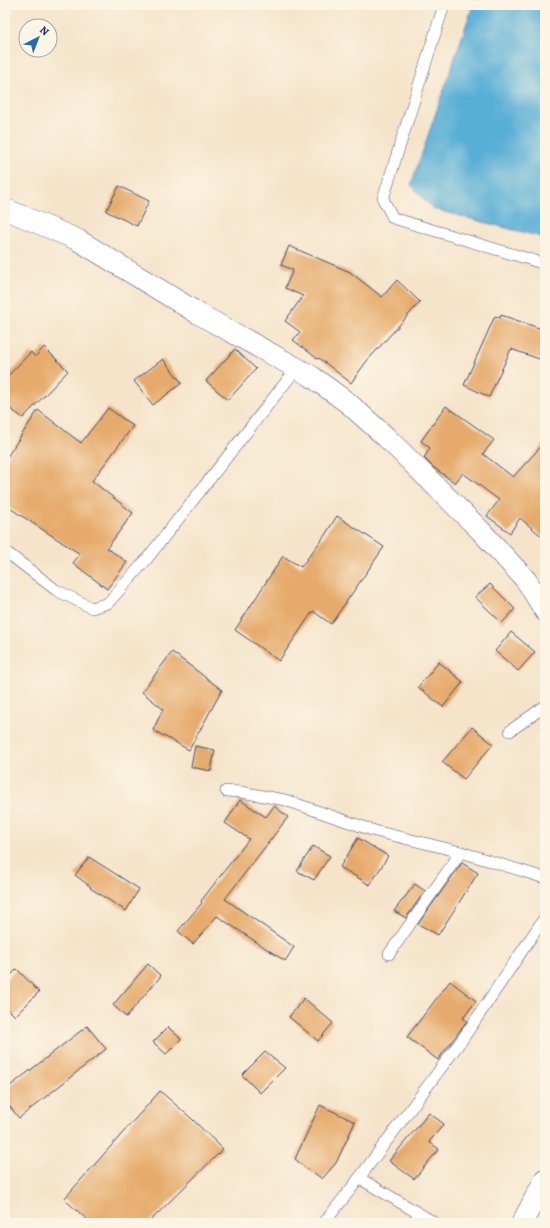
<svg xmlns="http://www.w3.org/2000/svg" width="550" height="1228" font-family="Alegreya,serif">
<rect width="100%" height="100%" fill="#fcf5e5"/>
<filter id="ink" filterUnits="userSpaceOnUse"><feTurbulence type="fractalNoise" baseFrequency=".025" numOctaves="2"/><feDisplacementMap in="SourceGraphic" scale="8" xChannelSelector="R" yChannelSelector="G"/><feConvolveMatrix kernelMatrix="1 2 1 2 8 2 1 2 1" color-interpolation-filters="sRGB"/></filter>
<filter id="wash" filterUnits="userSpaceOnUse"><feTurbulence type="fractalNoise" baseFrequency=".012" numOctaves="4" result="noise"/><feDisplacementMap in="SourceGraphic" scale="16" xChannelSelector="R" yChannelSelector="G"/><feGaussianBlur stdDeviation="0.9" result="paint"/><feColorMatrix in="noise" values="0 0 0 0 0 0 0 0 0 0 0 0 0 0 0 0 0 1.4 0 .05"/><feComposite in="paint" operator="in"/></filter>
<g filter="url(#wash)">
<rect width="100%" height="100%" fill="#f5e4ca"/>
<!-- water -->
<path fill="#59afd6" stroke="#3a6f9a" d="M473 5H545V238L433 209 411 185Z"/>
<g id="blocks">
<!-- building -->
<g fill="#e6ab6c">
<path d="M119 186 149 201 137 226 106 211Z"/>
<path d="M289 246 350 272 382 297 397 280 420 302 366 362 351 383 319 358 318 359 293 340 300 332 285 321 303 296 285 288 293 270 281 265Z"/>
<path d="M501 315 545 330V361L511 349 489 397 464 385 495 316 500 318Z"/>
<path d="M44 347 68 371 23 418 5 405V379L31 352 35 357Z"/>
<path d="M235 349 256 369 228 400 206 381Z"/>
<path d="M163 359 182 383 153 405 134 381Z"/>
<path d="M446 406 452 411V410L494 440 483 454 513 477 545 442V539L520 518 510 533 487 516 499 500 463 473 455 483 433 467 424 458 430 448 421 441Z"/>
<path d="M108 408 133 426 92 481 133 513 107 548 127 562 107 589 73 563 80 554 5 505V460L38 410 81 443Z"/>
<path d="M337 516 384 547 331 624 313 611 279 661 235 630 283 556 301 567 325 535Z"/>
<path d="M490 584 515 609 502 623 475 597Z"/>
<path d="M511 632 535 652 518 671 495 651Z"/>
<path d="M172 652 222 690 189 750 153 730 163 709 142 692Z"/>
<path d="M439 662 463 682 443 707 418 687Z"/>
<path d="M472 727 493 744 464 779 442 762Z"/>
<path d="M195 746 215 750 211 771 191 767Z"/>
<path d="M240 800 266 817 274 806 288 817 225 899 294 947 285 961 217 916 193 944 178 931 202 903 201 901 249 839 225 823Z"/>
<path d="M358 838 388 856 370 885 340 867Z"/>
<path d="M313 846 330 856 314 880 297 871Z"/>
<path d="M89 857 139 889 126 911 90 888 91 887 75 875Z"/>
<path d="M462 863 478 873 438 935 418 924Z"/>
<path d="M415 884 425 891 406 918 394 911Z"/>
<path d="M148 964 161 976 126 1017 113 1005Z"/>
<path d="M17 969 39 992 15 1016 5 1006V981Z"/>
<path d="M450 981 476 1001 463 1018 467 1021 438 1060 407 1037Z"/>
<path d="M304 998 333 1023 318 1041 289 1017Z"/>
<path d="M87 1026 106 1049 19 1118 5 1101V1090Z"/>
<path d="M168 1027 181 1039 166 1054 153 1042Z"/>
<path d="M265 1052 285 1068 260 1093 242 1075Z"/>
<path d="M160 1091 192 1119 223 1149 148 1223H91L64 1199Z"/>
<path d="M320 1105 355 1122 336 1163 322 1179 313 1172 312 1173 295 1159Z"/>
<path d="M429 1113 444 1124 429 1142 439 1149 414 1179 389 1161Z"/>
</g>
</g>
</g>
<g filter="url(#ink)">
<use href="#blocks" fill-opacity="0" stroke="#3c4a6e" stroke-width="1"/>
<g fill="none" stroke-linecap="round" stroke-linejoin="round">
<!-- service casing -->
<g stroke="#3c4a6e" stroke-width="12">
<g id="service">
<path d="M444 5 383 199 393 218 545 264"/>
<path d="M5 551 56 590 92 608 108 603 146 560 297 368"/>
<path d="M510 731 545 706"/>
<path d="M226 791 241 792 285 800 375 831 461 852 545 878"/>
<path d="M389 954 461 852"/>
<path d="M359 1178 435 1223"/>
<path d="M324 1223 354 1185 464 1037 545 917"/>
</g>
</g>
<!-- minor casing -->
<g stroke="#3c4a6e" stroke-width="22">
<g id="minor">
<path d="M5 209 78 240 199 314 311 376 348 403 386 437 481 531 526 580 545 611"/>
<path d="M522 1223 545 1179"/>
</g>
</g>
<!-- service -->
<use href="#service" stroke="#fff" stroke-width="11"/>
<!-- minor -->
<use href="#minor" stroke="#fff" stroke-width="21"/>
</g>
</g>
<!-- margin -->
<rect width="550" height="1228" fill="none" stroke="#fcf5e5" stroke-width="20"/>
<!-- north arrow -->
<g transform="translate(38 38) rotate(42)"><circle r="19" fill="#fcf5e5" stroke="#a2a6af"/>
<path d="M0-3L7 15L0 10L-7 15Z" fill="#1f6fb2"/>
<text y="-6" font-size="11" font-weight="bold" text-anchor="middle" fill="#1b2f5e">N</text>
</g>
</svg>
